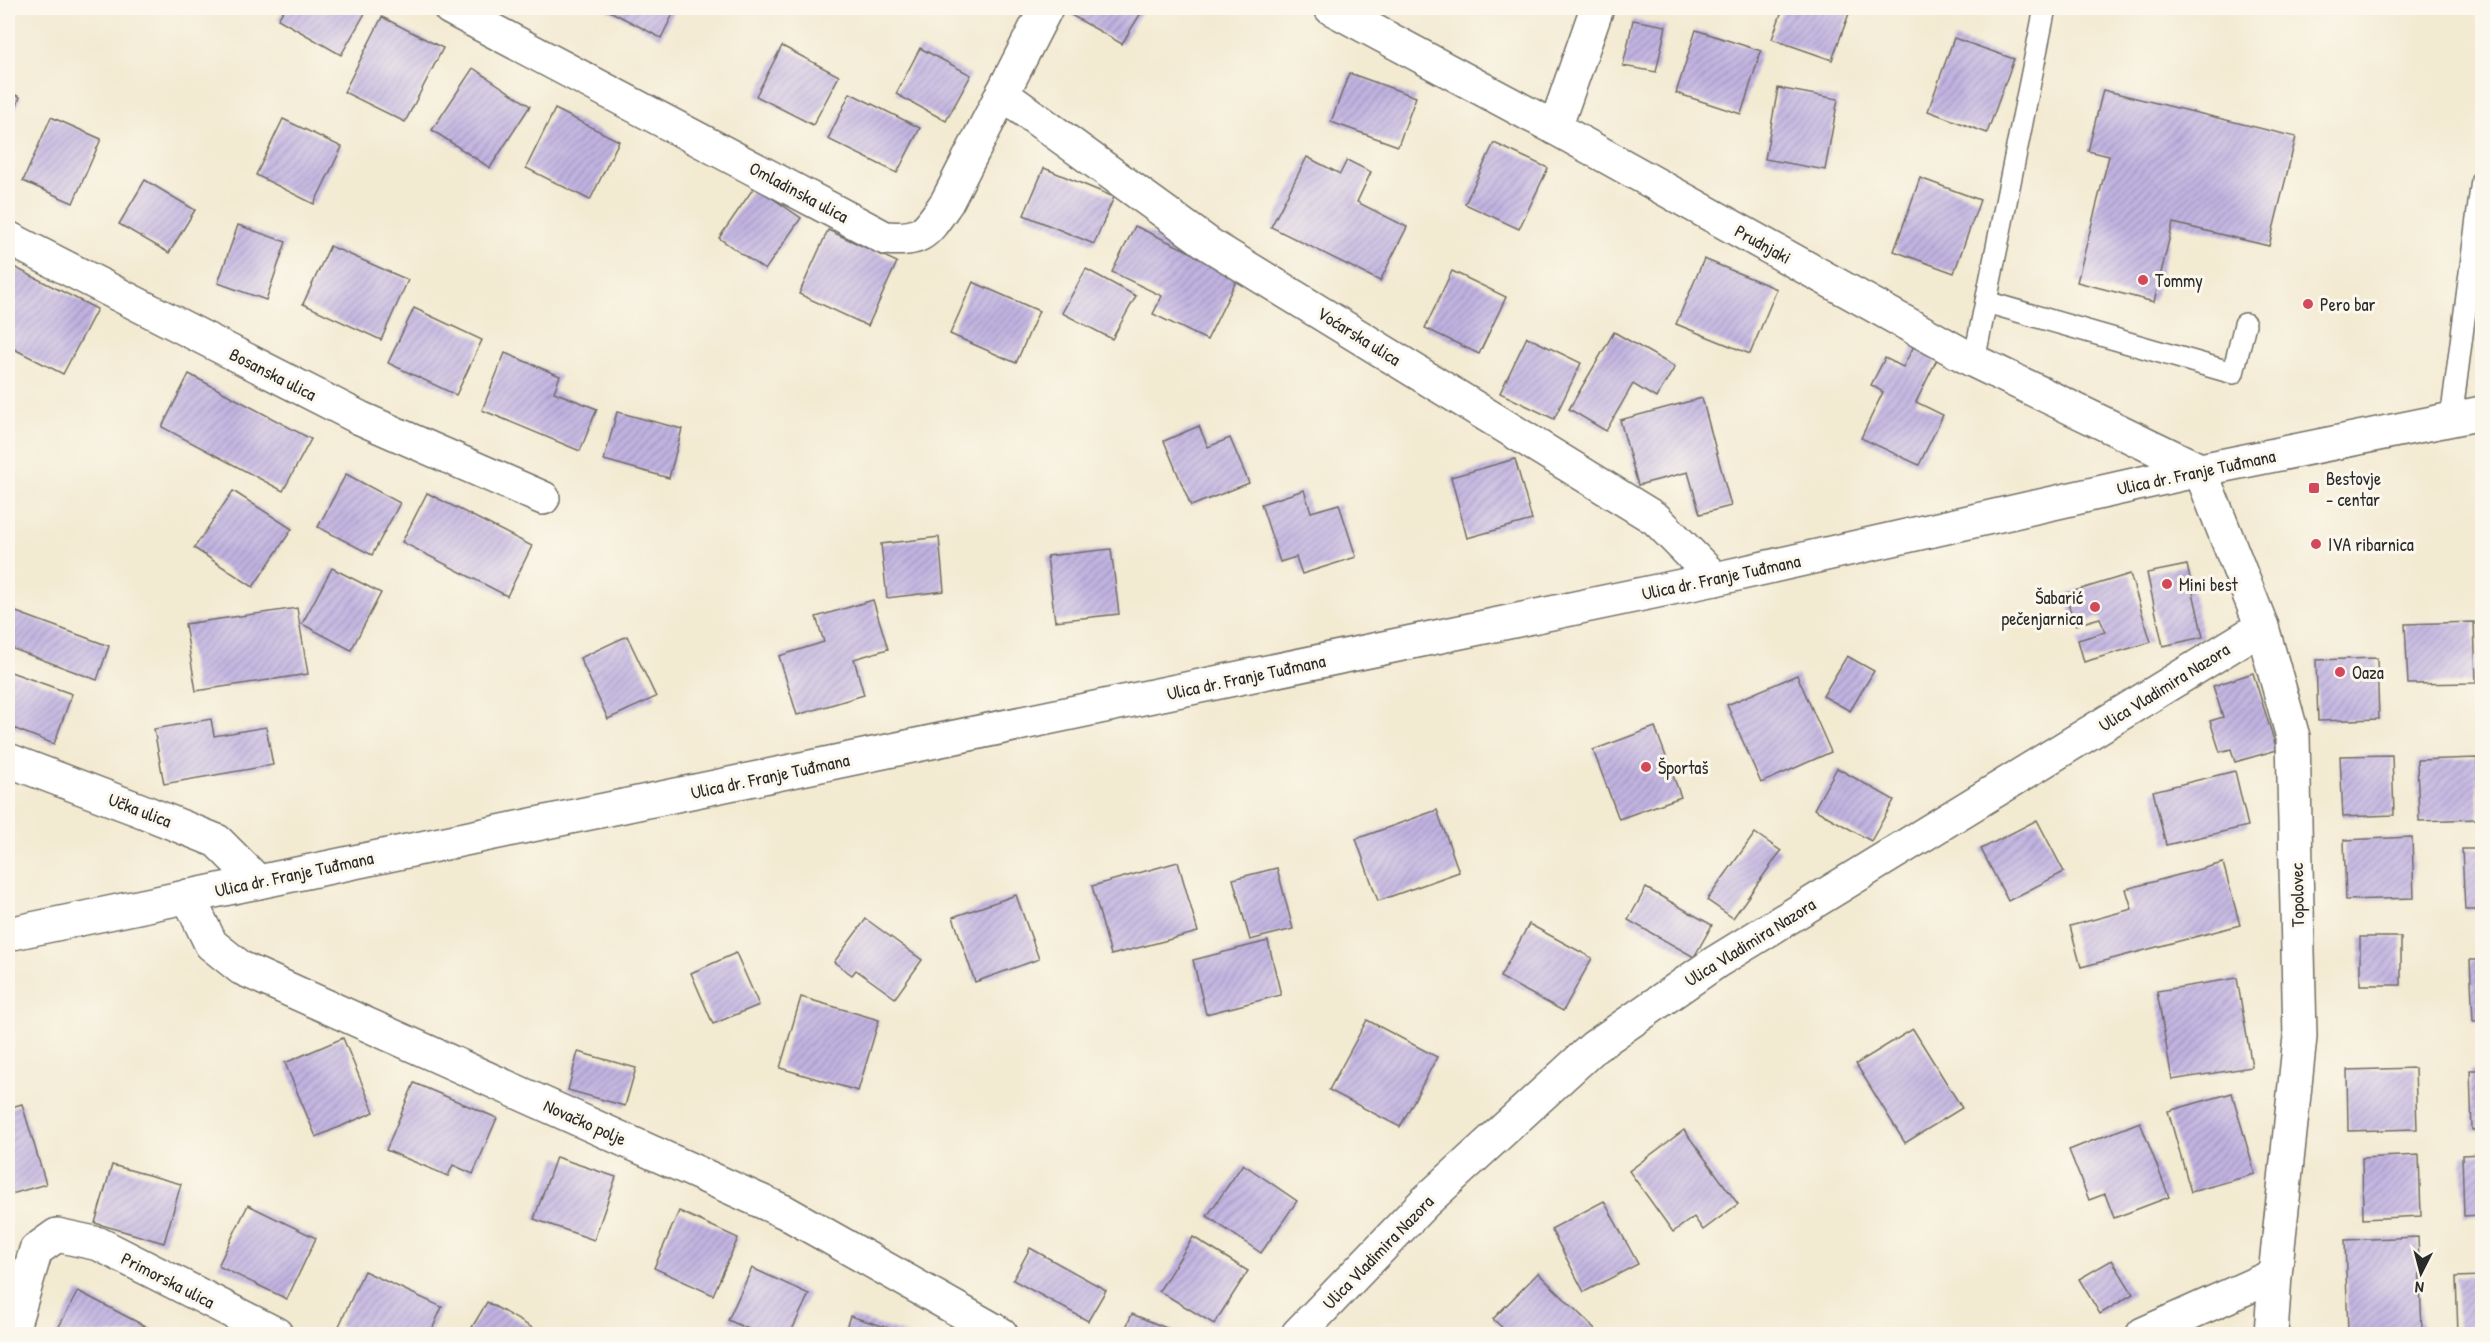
<svg xmlns="http://www.w3.org/2000/svg" width="2490" height="1342" font-family="'Patrick Hand',sans-serif">
<defs>
<pattern id="building-hatch" width="6" height="6" patternUnits="userSpaceOnUse" patternTransform="scale(1.5)"><rect width="6" height="6" fill="#c1b4e2"/><path d="M-1 1l2-2M0 6l6-6M5 7l2-2" fill="none" stroke="#9d93b7"/></pattern>
</defs>
<rect width="100%" height="100%" fill="#fbf7ec"/>
<filter id="ink" filterUnits="userSpaceOnUse"><feTurbulence type="fractalNoise" baseFrequency=".0167" numOctaves="2"/><feDisplacementMap in="SourceGraphic" scale="12" xChannelSelector="R" yChannelSelector="G"/><feConvolveMatrix kernelMatrix="1 2 1 2 8 2 1 2 1" color-interpolation-filters="sRGB"/></filter>
<filter id="wash" filterUnits="userSpaceOnUse"><feTurbulence type="fractalNoise" baseFrequency=".008" numOctaves="4" result="noise"/><feDisplacementMap in="SourceGraphic" scale="24" xChannelSelector="R" yChannelSelector="G"/><feGaussianBlur stdDeviation="1.35" result="paint"/><feColorMatrix in="noise" values="0 0 0 0 0 0 0 0 0 0 0 0 0 0 0 0 0 1.4 0 .05"/><feComposite in="paint" operator="in"/></filter>
<g filter="url(#wash)">
<rect width="100%" height="100%" fill="#f3ead2"/>
<g id="blocks">
<!-- building -->
<g fill="url(#building-hatch)">
<path d="M285 8H368L341 55 278 19Z"/>
<path d="M604 8H676L661 38Z"/>
<path d="M1066 8H1144L1122 44 1064 11Z"/>
<path d="M1783 8H1851L1832 60 1772 39Z"/>
<path d="M382 17 443 48 405 122 344 92Z"/>
<path d="M1633 20 1666 26 1656 72 1623 66Z"/>
<path d="M1696 30 1761 51 1741 114 1676 93Z"/>
<path d="M1954 38 2014 59 1987 133 1928 111Z"/>
<path d="M782 46 839 76 813 125 756 96Z"/>
<path d="M920 48 971 75 946 121 896 94Z"/>
<path d="M473 68 530 106 490 168 432 130Z"/>
<path d="M1349 73 1416 97 1398 146 1331 122Z"/>
<path d="M1778 88 1838 99 1825 170 1765 159Z"/>
<path d="M2103 90 2296 137 2269 246 2173 223 2154 302 2077 282 2109 156 2088 151Z"/>
<path d="M8 92 20 97 8 131Z"/>
<path d="M850 93 920 128 897 173 828 139Z"/>
<path d="M555 109 619 141 590 200 526 168Z"/>
<path d="M51 117 101 139 73 203 23 181Z"/>
<path d="M283 119 342 147 314 204 256 175Z"/>
<path d="M1494 143 1548 168 1519 229 1465 204Z"/>
<path d="M1307 157 1340 174 1347 160 1371 172 1357 202 1407 227 1380 281 1271 227Z"/>
<path d="M1044 168 1114 197 1094 244 1024 215Z"/>
<path d="M1920 178 1980 200 1954 273 1894 251Z"/>
<path d="M145 180 195 210 169 253 119 224Z"/>
<path d="M755 186 801 218 765 270 719 238Z"/>
<path d="M238 225 286 242 266 300 218 283Z"/>
<path d="M1135 226 1239 275 1207 340 1153 314 1162 296 1112 272Z"/>
<path d="M828 230 897 262 868 326 799 294Z"/>
<path d="M330 246 408 280 381 340 303 304Z"/>
<path d="M1704 259 1777 289 1750 354 1676 324Z"/>
<path d="M8 264 97 309 63 374 8 346Z"/>
<path d="M1086 269 1136 296 1112 339 1062 313Z"/>
<path d="M1452 271 1506 297 1479 354 1425 328Z"/>
<path d="M973 282 1039 311 1016 363 950 334Z"/>
<path d="M414 308 482 340 456 395 388 363Z"/>
<path d="M1614 332 1675 367 1656 398 1633 384 1606 431 1569 409Z"/>
<path d="M1527 337 1581 363 1554 419 1500 393Z"/>
<path d="M1915 344 1939 355 1916 402 1943 415 1919 465 1861 438 1883 392 1871 385 1885 358 1903 367Z"/>
<path d="M505 353 560 376 554 392 597 409 580 451 482 410Z"/>
<path d="M189 374 311 439 283 491 162 427Z"/>
<path d="M1702 398 1731 506 1700 514 1688 472 1638 485 1620 420Z"/>
<path d="M617 412 682 429 669 478 604 460Z"/>
<path d="M1199 426 1208 447 1230 438 1249 483 1191 506 1164 441Z"/>
<path d="M1515 459 1532 520 1467 538 1451 477Z"/>
<path d="M346 474 400 503 372 555 318 527Z"/>
<path d="M1304 490 1311 512 1339 504 1356 557 1302 574 1296 557 1280 562 1261 504Z"/>
<path d="M233 491 292 529 253 587 194 548Z"/>
<path d="M427 493 532 546 507 596 402 542Z"/>
<path d="M939 537 944 591 887 598 881 544Z"/>
<path d="M1111 549 1119 614 1055 621 1047 556Z"/>
<path d="M2187 565 2203 637 2163 646 2147 573Z"/>
<path d="M332 568 381 593 351 650 302 624Z"/>
<path d="M2130 574 2151 642 2084 662 2078 640 2105 632 2100 618 2075 625 2065 594Z"/>
<path d="M873 600 888 649 854 659 864 695 797 715 779 656 824 642 816 617Z"/>
<path d="M297 608 308 674 196 691 185 624Z"/>
<path d="M8 609 109 646 97 680 8 647Z"/>
<path d="M2474 622 2476 683 2408 684 2405 624Z"/>
<path d="M627 636 656 697 608 719 580 658Z"/>
<path d="M1847 656 1874 671 1850 711 1823 696Z"/>
<path d="M2377 658 2379 719 2318 721 2316 660Z"/>
<path d="M8 671 72 694 54 744 8 726Z"/>
<path d="M2253 673 2277 750 2235 762 2231 749 2220 752 2210 721 2223 717 2213 686Z"/>
<path d="M1797 675 1831 752 1761 783 1727 705Z"/>
<path d="M2478 697H2482V763H2481Z"/>
<path d="M211 719 214 736 266 727 273 765 164 784 154 729Z"/>
<path d="M1655 727 1681 797 1619 819 1593 750Z"/>
<path d="M2392 755 2394 815 2343 817 2340 756Z"/>
<path d="M2477 758 2478 819 2419 821 2417 760Z"/>
<path d="M1837 768 1894 800 1871 841 1814 809Z"/>
<path d="M2235 771 2248 826 2166 845 2153 791Z"/>
<path d="M1437 810 1459 872 1378 901 1356 839Z"/>
<path d="M2037 820 2064 872 2008 901 1981 849Z"/>
<path d="M1755 833 1781 851 1733 918 1707 900Z"/>
<path d="M2412 837 2414 898 2346 900 2344 840Z"/>
<path d="M2462 849H2482V910H2465Z"/>
<path d="M1178 862 1198 932 1111 955 1092 886Z"/>
<path d="M2223 863 2240 925 2081 967 2070 926 2132 909 2126 889Z"/>
<path d="M1277 868 1293 929 1250 940 1233 879Z"/>
<path d="M1646 888 1712 925 1694 957 1628 920Z"/>
<path d="M1016 895 1039 959 975 982 953 917Z"/>
<path d="M866 919 922 960 895 998 856 970 852 975 834 962Z"/>
<path d="M1529 924 1592 958 1563 1011 1500 977Z"/>
<rect x="2360" y="937" width="41" height="48"/>
<path d="M1268 941 1281 995 1206 1014 1193 960Z"/>
<path d="M736 953 759 1005 713 1024 691 973Z"/>
<path d="M2470 960H2482V1021H2473Z"/>
<path d="M2237 978 2252 1067 2172 1080 2157 991Z"/>
<path d="M801 997 879 1020 858 1091 780 1068Z"/>
<path d="M1367 1020 1437 1057 1400 1127 1329 1090Z"/>
<path d="M1913 1029 1962 1108 1905 1143 1856 1064Z"/>
<path d="M343 1038 374 1112 316 1137 285 1063Z"/>
<path d="M578 1052 636 1068 625 1106 568 1090Z"/>
<path d="M2415 1068 2417 1129 2348 1131 2347 1070Z"/>
<path d="M2470 1070H2482V1131H2472Z"/>
<path d="M414 1083 497 1118 473 1174 453 1165 448 1176 386 1150Z"/>
<path d="M2232 1093 2255 1174 2191 1192 2168 1111Z"/>
<path d="M22 1104 46 1184 8 1195V1108Z"/>
<path d="M2140 1122 2169 1197 2114 1218 2105 1194 2089 1200 2069 1150Z"/>
<path d="M1684 1130 1738 1204 1703 1230 1694 1217 1673 1232 1629 1171Z"/>
<path d="M2482 1154V1215L2464 1216 2462 1155Z"/>
<path d="M2419 1155 2421 1216 2363 1219 2362 1158Z"/>
<path d="M556 1157 616 1177 594 1240 534 1219Z"/>
<path d="M1243 1164 1297 1201 1261 1253 1207 1216Z"/>
<path d="M112 1165 181 1184 164 1243 95 1223Z"/>
<path d="M1604 1201 1638 1264 1584 1292 1551 1229Z"/>
<path d="M248 1205 316 1238 287 1299 218 1266Z"/>
<path d="M679 1211 738 1238 713 1295 654 1268Z"/>
<path d="M1193 1237 1248 1271 1214 1324 1159 1291Z"/>
<path d="M2418 1237 2422 1330 2348 1333 2345 1240Z"/>
<path d="M1030 1248 1106 1290 1088 1321 1013 1280Z"/>
<path d="M2112 1260 2133 1294 2100 1314 2079 1279Z"/>
<path d="M752 1268 809 1294 790 1334H760L728 1320Z"/>
<path d="M364 1271 442 1307 430 1334H358L339 1326Z"/>
<path d="M1538 1273 1595 1329 1590 1334H1509L1493 1319Z"/>
<path d="M2482 1276V1334H2458L2456 1277Z"/>
<path d="M78 1291 160 1334H55Z"/>
<path d="M487 1302 543 1334H468Z"/>
<path d="M1132 1314 1181 1334H1123Z"/>
<path d="M850 1316 908 1334H844Z"/>
</g>
</g>
</g>
<g filter="url(#ink)">
<use href="#blocks" fill-opacity="0" stroke="#716e65" stroke-width="1.5"/>
<g fill="none" stroke-linecap="round" stroke-linejoin="round">
<!-- service casing -->
<g stroke="#716e65" stroke-width="24">
<g id="service">
<path d="M1986 302 2233 373 2245 324"/>
<path d="M1974 361 2045 8"/>
<path d="M2451 420 2482 180"/>
</g>
</g>
<!-- minor casing -->
<g stroke="#716e65" stroke-width="36">
<g id="minor">
<path d="M450 8 885 238C924 241 926 232 947 202L1046 8"/>
<path d="M1331 8 1555 128 1974 361 2200 470 2262 627 2293 737 2300 1037 2275 1275 2271 1334"/>
<path d="M1002 94 1210 245 1656 519 1715 579"/>
<path d="M1555 128 1597 8"/>
<path d="M8 238 360 418 543 498"/>
<path d="M8 760 140 810 217 841 258 882"/>
<path d="M188 896 211 944 241 968 785 1212 1001 1334"/>
<path d="M11 1334 36 1250 57 1235 99 1244 276 1334"/>
<path d="M1298 1334 1425 1202 1594 1047 1716 962 2262 627"/>
<path d="M2143 1334 2275 1275"/>
</g>
</g>
<!-- secondary casing -->
<g stroke="#716e65" stroke-width="36">
<path id="secondary" d="M8 934 1715 579 2200 470 2482 413"/>
</g>
<!-- service -->
<use href="#service" stroke="#fff" stroke-width="21"/>
<!-- minor -->
<use href="#minor" stroke="#fff" stroke-width="33"/>
<!-- secondary -->
<use href="#secondary" stroke="#fff" stroke-width="33"/>
</g>
</g>
<!-- markers -->
<g fill="#d1495b" stroke="#fbf7ec" stroke-width="2">
<circle cx="2143" cy="280" r="6"/>
<circle cx="2308" cy="304" r="6"/>
<rect x="2308" y="482" width="12" height="12" rx="3"/>
<circle cx="2316" cy="544" r="6"/>
<circle cx="2167" cy="584" r="6"/>
<circle cx="2095" cy="607" r="6"/>
<circle cx="2340" cy="672" r="6"/>
<circle cx="1646" cy="767" r="6"/>
</g>
<g text-anchor="middle" dominant-baseline="central" stroke-width="6" stroke-linejoin="round" paint-order="stroke">
<!-- street labels -->
<g font-size="18" fill="#2b2b2b" stroke="#fbf7ec">
<text transform="translate(799 192) rotate(28)">Omladinska ulica</text>
<text transform="translate(1763 244) rotate(29)">Prudnjaki</text>
<text transform="translate(1359 336) rotate(32)">Voćarska ulica</text>
<text transform="translate(273 374) rotate(27)">Bosanska ulica</text>
<text transform="translate(2196 472) rotate(-12)">Ulica dr. Franje Tuđmana</text>
<text transform="translate(1721 577) rotate(-12)">Ulica dr. Franje Tuđmana</text>
<text transform="translate(1246 677) rotate(-12)">Ulica dr. Franje Tuđmana</text>
<text transform="translate(2164 687) rotate(-32)">Ulica Vladimira Nazora</text>
<text transform="translate(770 776) rotate(-12)">Ulica dr. Franje Tuđmana</text>
<text transform="translate(140 810) rotate(21)">Učka ulica</text>
<text transform="translate(294 874) rotate(-12)">Ulica dr. Franje Tuđmana</text>
<text transform="translate(2297 895) rotate(-91)">Topolovec</text>
<text transform="translate(1750 942) rotate(-32)">Ulica Vladimira Nazora</text>
<text transform="translate(585 1122) rotate(24)">Novačko polje</text>
<text transform="translate(1378 1252) rotate(-46)">Ulica Vladimira Nazora</text>
<text transform="translate(168 1280) rotate(27)">Primorska ulica</text>
</g>
<!-- poi labels -->
<g font-size="18" fill="#2b2b2b" stroke="#fbf7ec" text-anchor="start">
<text x="2155" y="280">Tommy</text>
<text x="2320" y="304">Pero bar</text>
<text x="2326" y="478">Bestovje<tspan x="2326" dy="21">- centar</tspan></text>
<text x="2328" y="544">IVA ribarnica</text>
<text x="2179" y="584">Mini best</text>
<text x="2083" y="597" text-anchor="end">Šabarić<tspan x="2083" dy="21">pečenjarnica</tspan></text>
<text x="2352" y="672">Oaza</text>
<text x="1658" y="767">Športaš</text>
</g>
</g>
<!-- margin -->
<rect width="2490" height="1342" fill="none" stroke="#fbf7ec" stroke-width="30"/>
<!-- north arrow -->
<g transform="translate(2421 1273) rotate(186)" stroke="#fbf7ec" stroke-width="4.5" paint-order="stroke">
<path d="M0-4.5L10 22L0 15L-10 22Z" fill="#2b2b2b"/>
<text y="-9" font-size="16" font-weight="bold" text-anchor="middle" fill="#2b2b2b">N</text>
</g>
</svg>
